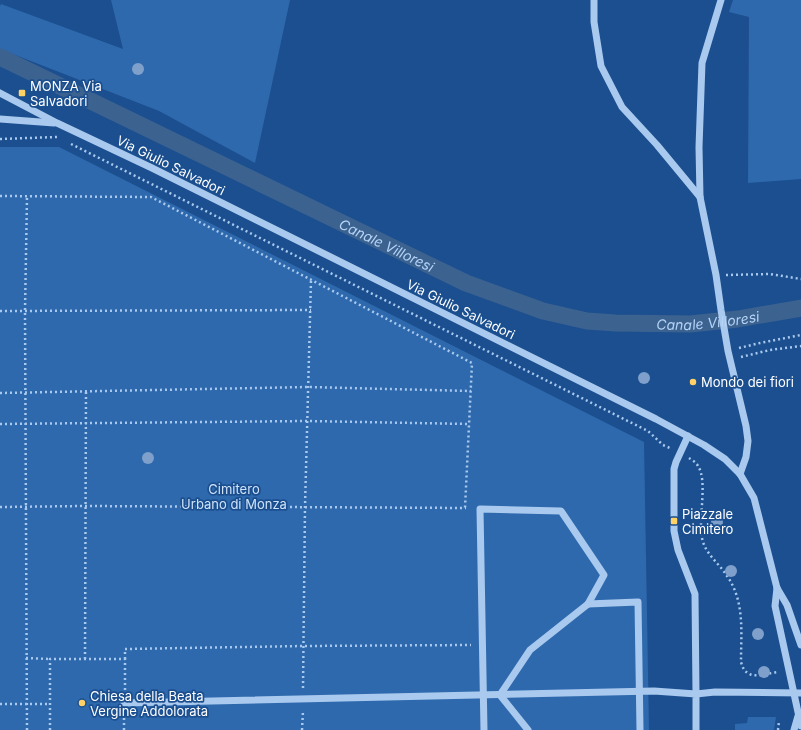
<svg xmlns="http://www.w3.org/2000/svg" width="801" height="730" font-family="Inter,sans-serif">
<rect width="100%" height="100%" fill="#1b4f8f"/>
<!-- green -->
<g fill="#2e69ad">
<path d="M111 0H290L255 163 159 111 0 49V6L1 4 123 49Z"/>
<path d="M733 0H801V179L748 183 749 17 729 12Z"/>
<path d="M0 147H59L644 442 649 730H0Z"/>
<path d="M748 717H776L774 730H735V724L747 723Z"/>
</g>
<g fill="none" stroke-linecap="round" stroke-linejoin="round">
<!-- canal -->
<path stroke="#3c6290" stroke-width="17" id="s1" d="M0 57 466 283 543 311 587 321 616 323 690 324 738 319 801 308"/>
<!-- path -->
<g stroke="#a9c9ee" stroke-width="2.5" stroke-dasharray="2 3" stroke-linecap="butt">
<path d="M0 139 57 137 59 138"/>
<path d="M71 144 648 431 663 445 670 448"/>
<path d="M0 196 151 197 472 363 465 508"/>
<path d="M726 275 770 274 801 279"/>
<path d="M0 311 311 310"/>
<path d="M739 348 760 343 801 335"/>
<path d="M741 357 770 350 801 346"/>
<path d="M0 393 308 387 471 391"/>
<path d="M0 424 307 421 469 424"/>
<path d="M689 458C692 460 696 462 698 466 708 481 698 519 702 538 705 554 719 563 727 576 745 601 741 633 741 662 746 682 762 674 778 672"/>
<path d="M0 507 85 506 466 508"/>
<path d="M26 658 50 659"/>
<path d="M85 659 86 391"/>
<path d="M125 659V649L303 646 471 645"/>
<path d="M303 688 305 507 311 280"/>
<path d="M0 704H50"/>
<path d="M27 730 25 311 27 197"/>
<path d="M50 730V659H125V692"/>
<path d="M124 730V715"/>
<path d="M302 730 303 711"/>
<path d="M778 730 779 721"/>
</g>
<!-- minor -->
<g stroke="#a9c9ee" stroke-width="7">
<path d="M594 0V22L601 66 622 107 657 145 700 197"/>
<path d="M721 0 702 63 699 147 700 197 716 275 721 310 728 351 746 426 748 441 746 457 740 474"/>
<path d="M0 93 57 123 152 168 656 419 704 445 725 459 740 474 754 498 777 588 787 605 801 645"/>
<path d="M0 119 54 123"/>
<path d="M688 436 676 462 674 469V531L678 550 695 594 696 694 715 692 801 693"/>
<path d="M777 588 775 606 801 726"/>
<path d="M124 703 654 691 696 694V730"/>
<path d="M484 730 480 509 561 511 604 575 588 604"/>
<path d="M528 730 500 695 530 650 588 604 638 602 640 730"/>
<path d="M794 730 798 716"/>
</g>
</g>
<!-- trees -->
<g fill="#7ea0ca">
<circle cx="138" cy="69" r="6"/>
<circle cx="644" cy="378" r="6"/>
<circle cx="148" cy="458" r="6"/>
<circle cx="717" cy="522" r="6"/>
<circle cx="731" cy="571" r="6"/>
<circle cx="758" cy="634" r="6"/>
<circle cx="764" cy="672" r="6"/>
</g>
<!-- markers -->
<g fill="#ffd166" stroke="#1b4f8f" stroke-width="1.5">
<rect x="18" y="89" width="8" height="8" rx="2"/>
<circle cx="693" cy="382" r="4"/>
<rect x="670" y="517" width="8" height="8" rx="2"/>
<circle cx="82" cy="703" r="4"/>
</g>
<g text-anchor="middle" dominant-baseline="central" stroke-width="3.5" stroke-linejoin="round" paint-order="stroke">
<!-- poi labels -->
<g font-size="13" fill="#fff" stroke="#1b4f8f" text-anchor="start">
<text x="30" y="86">MONZA Via<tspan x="30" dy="15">Salvadori</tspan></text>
<text x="701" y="382">Mondo dei fiori</text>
<text x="682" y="514">Piazzale<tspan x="682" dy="15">Cimitero</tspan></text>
<text x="90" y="696">Chiesa della Beata<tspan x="90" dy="15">Vergine Addolorata</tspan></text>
</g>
<!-- street labels -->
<g font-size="13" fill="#fff" stroke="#1b4f8f">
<text transform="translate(171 165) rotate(26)">Via Giulio Salvadori</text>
<text transform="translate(461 309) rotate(26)">Via Giulio Salvadori</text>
</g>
<!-- park labels -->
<g font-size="13" fill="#cfe3fa" stroke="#1b4f8f">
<text x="234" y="489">Cimitero<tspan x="234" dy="15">Urbano di Monza</tspan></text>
</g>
<!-- water labels -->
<g font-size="14" font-style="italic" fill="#b5d3f5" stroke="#1b4f8f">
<text stroke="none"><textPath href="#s1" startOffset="430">Canale Villoresi</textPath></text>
<text stroke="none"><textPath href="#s1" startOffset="766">Canale Villoresi</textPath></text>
</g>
</g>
</svg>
